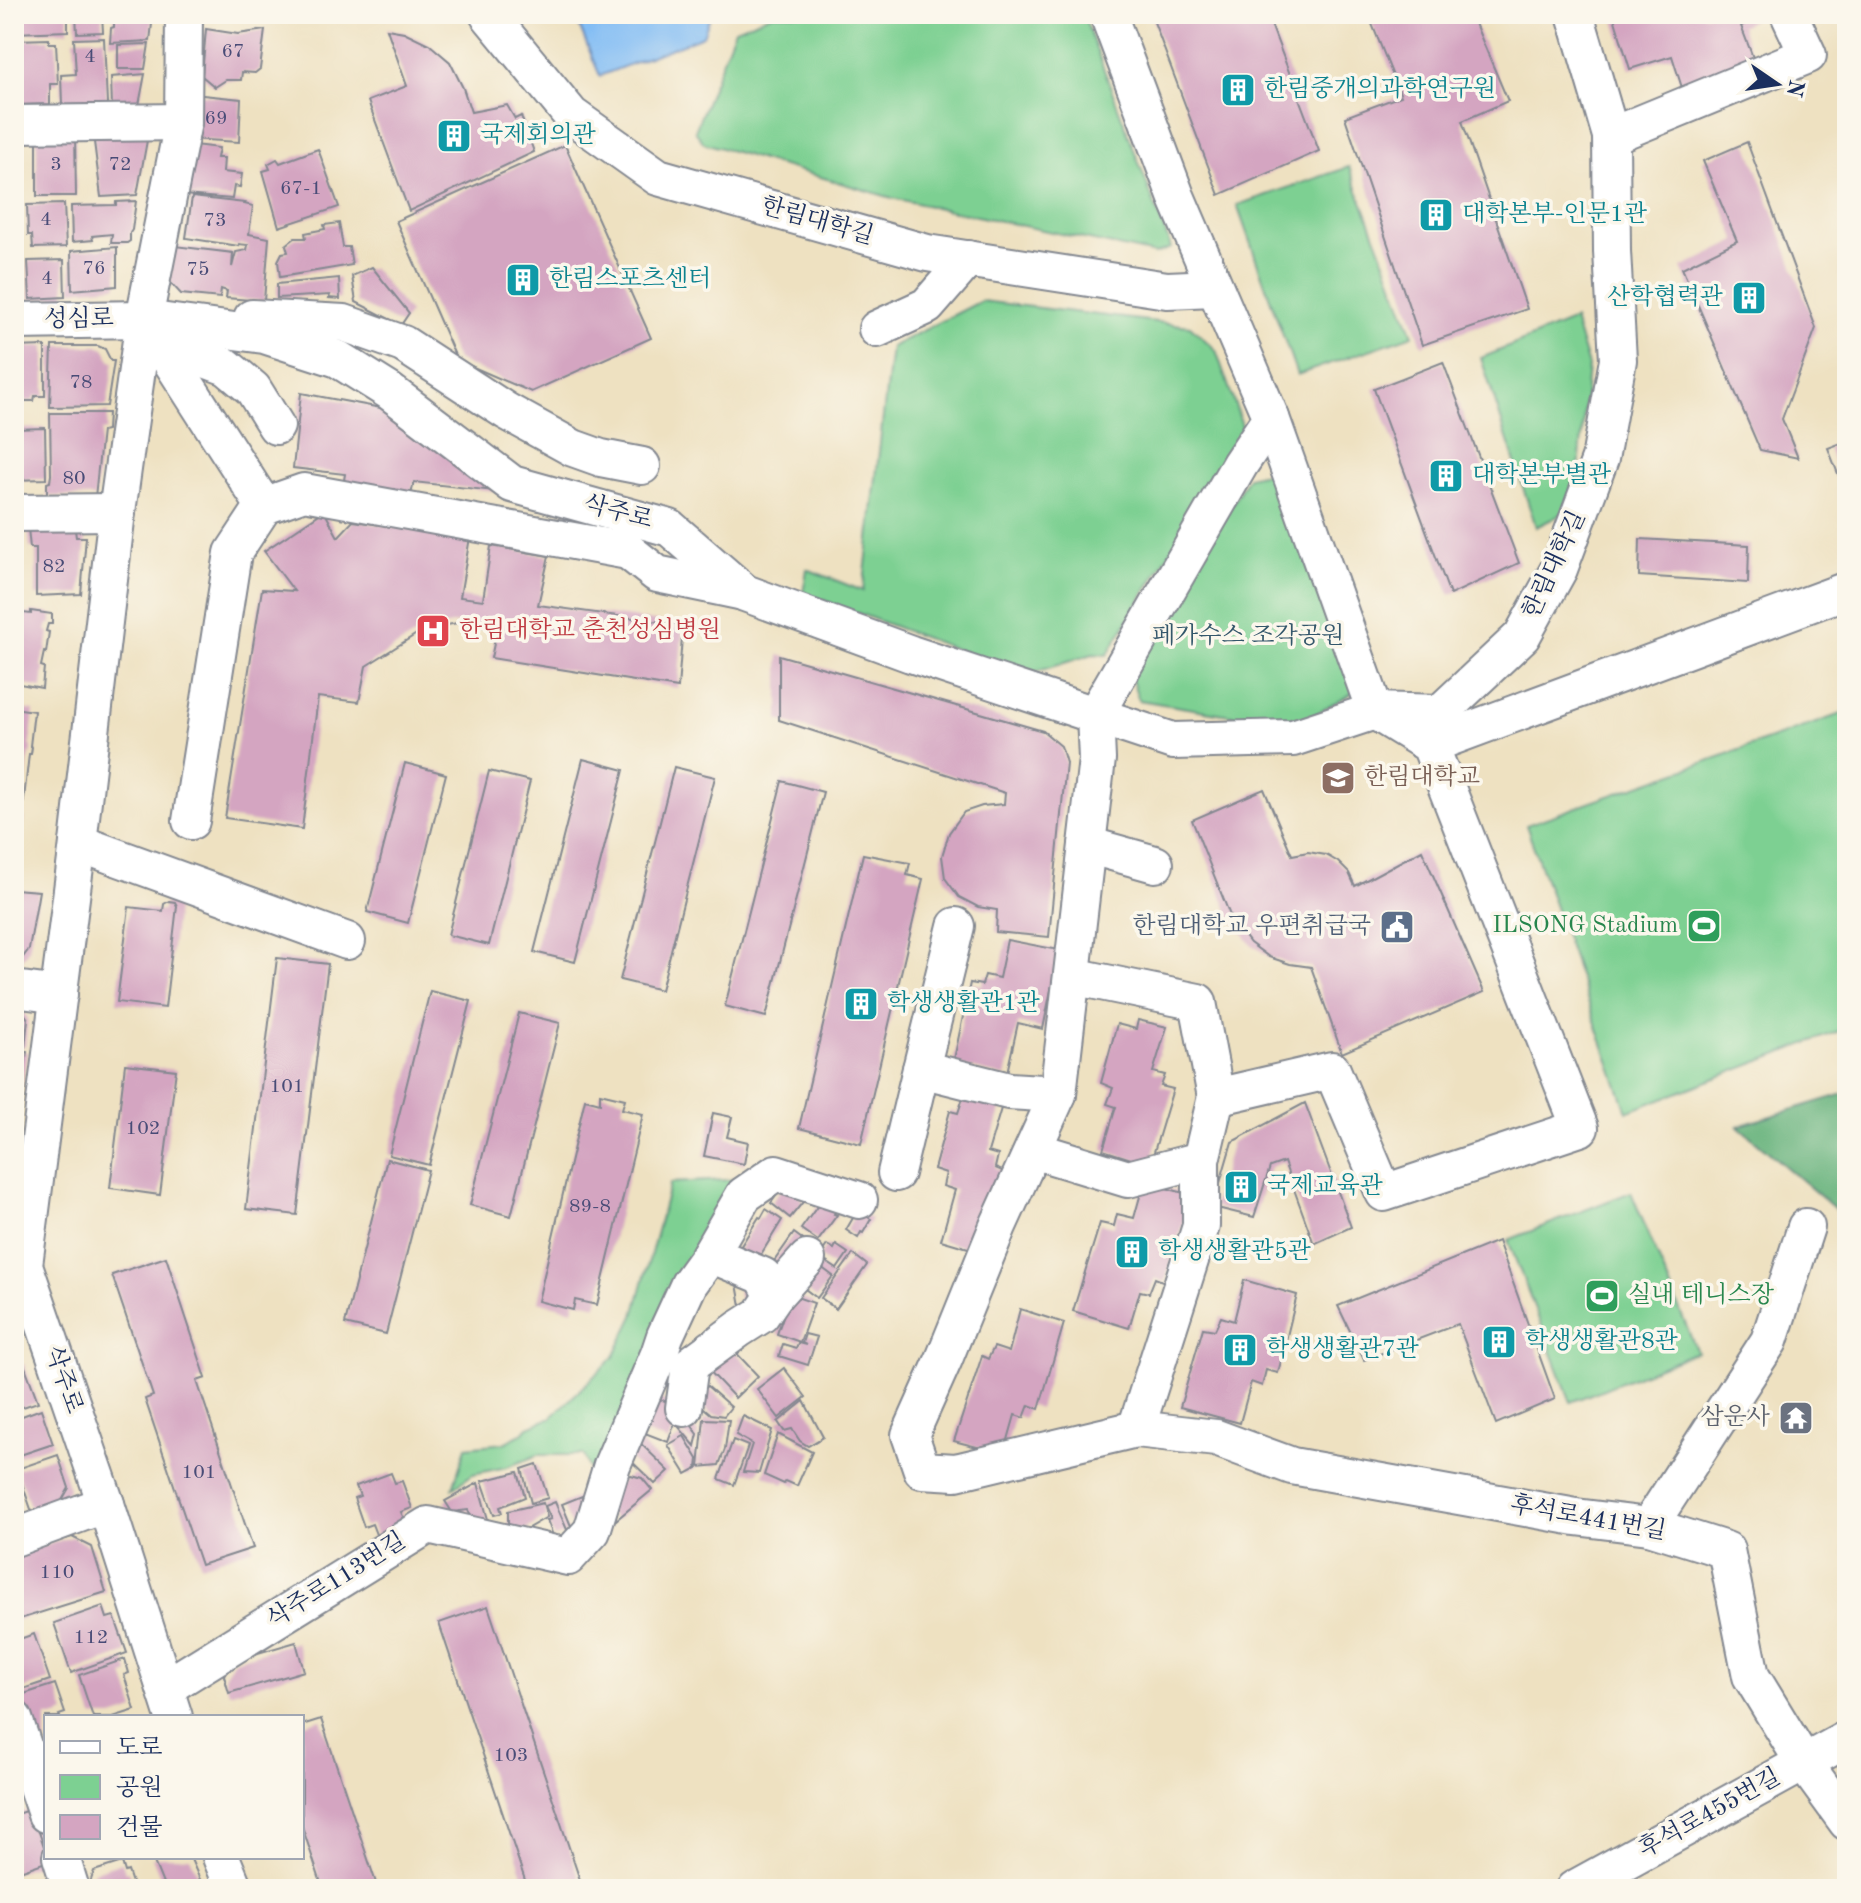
<svg xmlns="http://www.w3.org/2000/svg" width="1861" height="1903" font-family="'Old Standard TT','Noto Serif KR',serif">
<rect width="100%" height="100%" fill="#fbf7ec"/>
<filter id="ink" filterUnits="userSpaceOnUse"><feTurbulence type="fractalNoise" baseFrequency=".0125" numOctaves="2"/><feDisplacementMap in="SourceGraphic" scale="16" xChannelSelector="R" yChannelSelector="G"/><feConvolveMatrix kernelMatrix="1 2 1 2 8 2 1 2 1" color-interpolation-filters="sRGB"/></filter>
<filter id="wash" filterUnits="userSpaceOnUse"><feTurbulence type="fractalNoise" baseFrequency=".006" numOctaves="4" result="noise"/><feDisplacementMap in="SourceGraphic" scale="32" xChannelSelector="R" yChannelSelector="G"/><feGaussianBlur stdDeviation="1.8" result="paint"/><feColorMatrix in="noise" values="0 0 0 0 0 0 0 0 0 0 0 0 0 0 0 0 0 1.4 0 .05"/><feComposite in="paint" operator="in"/></filter>
<g filter="url(#wash)">
<rect width="100%" height="100%" fill="#eee1c1"/>
<!-- green -->
<g fill="#7dd092" stroke="#4c8078" stroke-width="2">
<path d="M773 14H1083L1171 248 1155 254 892 198 704 143 695 131 735 29Z"/>
<path d="M1349 167 1413 335 1297 375 1237 205Z"/>
<path d="M981 301 1190 326 1216 350 1244 431 1107 655 1093 654 1026 675 803 593 807 569 863 591 891 347Z"/>
<path d="M1574 320 1588 366 1579 469 1564 513 1536 527 1481 358Z"/>
<path d="M1277 470 1354 692 1307 719 1260 720 1139 700 1130 675 1248 477Z"/>
<path d="M1847 712V1028L1627 1112 1526 825Z"/>
<path d="M745 1179 595 1481 583 1455H538L507 1467 473 1474 453 1488 466 1447 504 1443 523 1433 528 1427 551 1418 614 1357 634 1316 670 1183Z"/>
<path d="M1631 1192 1697 1352 1571 1402 1508 1240Z"/>
</g>
<!-- forest -->
<path fill="#66b27c" stroke="#40706d" stroke-width="2" d="M1847 1093V1219L1738 1126Z"/>
<!-- water -->
<path fill="#83bdf4" stroke="#4f76a9" stroke-width="2" d="M574 14H711L703 36 600 76Z"/>
<g id="blocks">
<!-- building -->
<g fill="#d4a5c1">
<path d="M14 14H68V31L14 33Z"/>
<path d="M76 14H102L103 32 77 33Z"/>
<path d="M1151 14H1267L1319 151 1219 195Z"/>
<path d="M1368 14H1471L1508 101 1462 121 1527 309 1422 345 1345 117 1401 96Z"/>
<path d="M1613 14H1755L1756 18 1741 26 1755 63 1683 91 1672 56 1630 69Z"/>
<path d="M153 15 150 41 110 43 111 28 114 27V17Z"/>
<path d="M206 29 238 34 265 30 260 69 255 73 242 72 241 80H226L215 87 202 76Z"/>
<path d="M387 29 404 32 429 44 450 62 463 88 471 112 507 105 515 119 521 116 534 152 409 211 368 101 407 86Z"/>
<path d="M104 38 107 104 62 105 61 75 76 74 74 39Z"/>
<path d="M49 39V43H56L58 84H50V104L17 105 16 85 21 84V78H17L16 40Z"/>
<path d="M149 44 145 69H118V45Z"/>
<path d="M145 74 139 105 112 108 111 77Z"/>
<path d="M193 94 241 99 239 142 189 139Z"/>
<path d="M75 133 76 196H37V134Z"/>
<path d="M93 134 148 135 137 195 101 197Z"/>
<path d="M14 137H22L23 197H14Z"/>
<path d="M1747 142 1816 328 1782 419 1798 458 1760 450 1682 268 1737 241 1703 161Z"/>
<path d="M194 145 219 148 217 158H224L223 172 242 174 240 187 234 186 232 199 184 195Z"/>
<path d="M565 145 651 338 531 392 457 360 396 221Z"/>
<path d="M318 149 339 207 279 227 263 171 270 169 268 164 277 159 280 163Z"/>
<path d="M192 197 245 203 244 204 253 206 249 234 269 238 264 301 226 298 227 291 221 289 220 298 181 294 170 282 175 246 233 253 232 267 236 252 247 250 248 245 239 244V246L186 238Z"/>
<path d="M136 201 132 230 130 233V241L127 243H111L112 234 92 236 93 240 72 242 71 206 116 205V202Z"/>
<path d="M64 204 66 247 33 248 32 235H28L27 205Z"/>
<rect x="14" y="208" width="3" height="73"/>
<path d="M339 223 343 247H349L352 265 280 277 278 261 282 253 288 252 286 245 295 238H306L305 233 325 229 324 225Z"/>
<path d="M117 247V286L72 290 71 251Z"/>
<path d="M64 260 65 297 30 299 28 261Z"/>
<path d="M372 267 409 313 401 325 356 302 352 276Z"/>
<path d="M339 278 340 299 329 298 330 295 277 298V284Z"/>
<path d="M45 346V396H35L34 401H21L22 398H14V347Z"/>
<path d="M52 346H98L105 349 111 361H114L107 406 50 407Z"/>
<path d="M1443 362 1519 563 1450 595 1374 389Z"/>
<path d="M301 393 397 411 494 491 414 482 405 520 339 512 345 474 293 468Z"/>
<path d="M50 413H108L107 430 102 431 95 497 47 496V483L50 482 51 475Z"/>
<path d="M45 428 46 479 14 480V429Z"/>
<path d="M1847 441V497L1828 448Z"/>
<path d="M324 511 338 537 353 521 470 537 460 597 483 600 491 546 549 556 538 605 683 625 678 688 491 658 497 629 457 623 423 630 366 666 359 702 318 697 302 829 225 818 262 589 294 591 264 551Z"/>
<path d="M74 523 76 537H86L81 594 36 596V548H30L28 528Z"/>
<path d="M1640 539 1749 545 1748 583 1639 576Z"/>
<path d="M31 611 52 614V624H48L46 631 49 632 46 653 44 652 41 666 44 667 42 688 14 683V612L31 614Z"/>
<path d="M779 655 1043 731 1061 746 1066 763 1049 937 996 932 997 910 978 907 959 897 945 878 942 856 949 833 964 812 982 806 1004 804 1005 793 779 720Z"/>
<path d="M14 708 34 711 30 746 32 747 31 754H29L22 817H24L23 826H20L17 853H14Z"/>
<path d="M583 759 624 770 575 962 534 952Z"/>
<path d="M405 763 446 774 408 923 367 912Z"/>
<path d="M674 767 715 777 661 990 620 980Z"/>
<path d="M489 771 530 781 489 945 448 935Z"/>
<path d="M782 781 823 792 766 1017 725 1006Z"/>
<path d="M1264 789 1292 855 1308 852 1326 855 1338 862 1349 873 1355 886 1422 850 1484 992 1342 1053 1311 967 1290 964 1269 957 1250 943 1231 918 1192 820Z"/>
<path d="M863 854 910 863 907 875 923 879 861 1144 799 1128Z"/>
<path d="M14 889 39 891 29 949 14 969Z"/>
<path d="M169 901 175 902 177 906 165 1008 117 1002 129 907 163 911 164 904Z"/>
<path d="M1007 940 1059 950 1043 1029 1018 1023 1006 1077 953 1064 970 983 982 985 985 975 999 978Z"/>
<path d="M277 958 328 964 297 1215 246 1209Z"/>
<path d="M430 991 471 1001 429 1165 389 1155Z"/>
<path d="M14 1004H18L28 1019 25 1047 14 1046Z"/>
<path d="M519 1013 560 1023 511 1216 470 1205Z"/>
<path d="M1138 1020 1167 1027 1153 1072 1165 1075 1161 1086 1173 1089 1150 1165 1103 1150 1116 1107 1107 1104 1113 1088 1101 1083 1117 1024 1136 1029Z"/>
<path d="M14 1050 27 1052 20 1096 14 1095Z"/>
<path d="M125 1064 176 1070 160 1195 110 1188Z"/>
<path d="M600 1093 625 1099 622 1109 643 1114 597 1305 575 1300 573 1310 538 1301 585 1099 600 1103Z"/>
<path d="M964 1095 1002 1105 988 1152 998 1155 995 1168 1005 1172 982 1252 941 1240 955 1190 943 1186 946 1173 934 1169 950 1111 958 1113Z"/>
<path d="M1305 1103 1351 1227 1314 1244 1284 1162 1270 1167 1254 1217 1213 1207 1232 1142Z"/>
<path d="M713 1113 732 1117 727 1137 748 1142 744 1164 704 1156Z"/>
<path d="M387 1159 428 1170 386 1334 345 1324Z"/>
<path d="M788 1180 803 1202 790 1218 771 1203Z"/>
<path d="M1144 1182 1191 1195 1165 1282 1155 1278 1149 1293 1140 1291 1129 1328 1073 1311 1100 1223 1114 1226 1117 1214 1134 1218Z"/>
<path d="M819 1204 837 1209 834 1214 837 1215 818 1241 801 1229Z"/>
<path d="M766 1209 782 1220 752 1269 734 1257 759 1217 761 1218Z"/>
<path d="M857 1211 871 1219 863 1233 861 1232 858 1238 846 1230Z"/>
<path d="M794 1233 810 1245 785 1278 770 1267Z"/>
<path d="M1498 1241 1555 1399 1496 1424 1458 1324 1364 1360 1338 1306Z"/>
<path d="M827 1245 834 1249 836 1245 848 1253 837 1269 819 1257Z"/>
<path d="M853 1254 867 1265 836 1309 821 1298Z"/>
<path d="M166 1257 206 1378 197 1381 253 1548 201 1565 145 1399 153 1396 112 1275Z"/>
<path d="M817 1264 833 1276 817 1298 805 1289 812 1279Z"/>
<path d="M752 1276 759 1313 743 1316 736 1279Z"/>
<path d="M1244 1280 1297 1295 1278 1373 1266 1370 1262 1386 1251 1382 1240 1423 1180 1407 1203 1328 1215 1330 1221 1317 1234 1321Z"/>
<path d="M788 1294 814 1303 800 1342 777 1334 785 1311Z"/>
<path d="M1020 1309 1064 1323 1039 1409 1029 1405 1024 1418 1015 1415 1004 1454 954 1441 982 1356 988 1359 994 1347 1009 1352Z"/>
<path d="M805 1334 817 1337 808 1365 779 1356 783 1344 796 1348 798 1343 806 1345 802 1343Z"/>
<path d="M727 1343 758 1376 735 1398 704 1365Z"/>
<path d="M24 1364 38 1402 14 1410V1367Z"/>
<path d="M784 1368 806 1397 779 1418 757 1389Z"/>
<path d="M698 1378 731 1407 724 1416 711 1414 697 1402Z"/>
<path d="M646 1394 676 1405 677 1417 668 1442 637 1430Z"/>
<path d="M804 1401 823 1437 808 1446 800 1441 792 1429 784 1431 778 1422Z"/>
<path d="M41 1409 53 1444 14 1457V1419Z"/>
<path d="M743 1416 772 1430 759 1473 743 1472 752 1444 736 1435Z"/>
<path d="M685 1417 698 1434 695 1446 678 1426Z"/>
<path d="M704 1419 729 1420 725 1449 719 1465 699 1467Z"/>
<path d="M778 1434 812 1452 797 1486 786 1481 784 1484 764 1475Z"/>
<path d="M684 1436 698 1459 697 1468 686 1474 668 1445Z"/>
<path d="M637 1440 669 1471 655 1484 624 1454Z"/>
<path d="M733 1440 748 1446 734 1485 719 1479Z"/>
<path d="M58 1455 69 1488 61 1502 32 1512 17 1469Z"/>
<path d="M537 1464 548 1498 531 1503 522 1469Z"/>
<path d="M518 1472 525 1497 500 1507 502 1513 494 1515 482 1481Z"/>
<path d="M391 1473 395 1483 402 1481 412 1508 401 1512 405 1521 377 1537 372 1524 364 1527 354 1498 360 1496 356 1486Z"/>
<path d="M631 1475 642 1478 652 1490 616 1520 603 1505 611 1489Z"/>
<path d="M478 1483 489 1523 473 1521 468 1510 452 1512 445 1501Z"/>
<path d="M582 1496 587 1507 573 1531 562 1504Z"/>
<path d="M555 1502 568 1532 554 1538 547 1520 551 1519 545 1506Z"/>
<path d="M543 1503 547 1517 516 1535 508 1532V1511Z"/>
<path d="M72 1537 92 1547 106 1592 14 1621V1554Z"/>
<path d="M103 1606 107 1618 114 1616 127 1653 71 1673 54 1623Z"/>
<path d="M488 1606 583 1889H528L439 1623Z"/>
<path d="M34 1634 50 1680 17 1691 14 1683V1641Z"/>
<path d="M296 1642 304 1671 229 1693 224 1676 234 1660Z"/>
<path d="M125 1659 129 1673 124 1675 135 1710 113 1717H93L79 1675Z"/>
<path d="M55 1684 65 1713 59 1715 60 1717H46V1741L35 1744 18 1696Z"/>
<path d="M321 1719 378 1889H323L302 1826V1725Z"/>
<path d="M31 1809 49 1861 14 1873V1815Z"/>
<path d="M152 1857H190L202 1884 190 1889 187 1884 176 1889H165Z"/>
<path d="M122 1862 125 1872 128 1871 134 1889H90L89 1886 94 1871Z"/>
</g>
</g>
</g>
<g filter="url(#ink)">
<use href="#blocks" fill-opacity="0" stroke="#848890" stroke-width="2"/>
<g fill="none" stroke-linecap="round" stroke-linejoin="round">
<!-- minor casing -->
<g stroke="#848890" stroke-width="40">
<g id="minor">
<path d="M488 14 571 115 658 177 927 253 1167 290 1214 288"/>
<path d="M1108 14 1176 196 1271 418 1375 711"/>
<path d="M14 124 183 122"/>
<path d="M1611 136 1808 55 1789 14"/>
<path d="M252 318 344 323 403 344 506 411 573 448 601 458 642 466"/>
<path d="M144 319 264 506 233 553 191 821"/>
<path d="M14 321 144 319 264 335 338 359 389 391 512 484 670 528 745 593 911 654 1173 741 1293 738 1375 711 1440 713 1522 636 1559 569 1600 459 1618 360 1612 251 1611 136 1575 14"/>
<path d="M877 329 927 306 968 259"/>
<path d="M159 342 227 367 253 389 276 426"/>
<path d="M1271 418 1240 464 1095 715 1097 759 1058 1094 998 1226 944 1359 910 1435 922 1470 956 1472 1136 1429 1216 1438 1292 1466 1576 1517 1649 1526 1726 1550 1751 1676 1804 1763 1847 1822"/>
<path d="M264 506 304 492 628 551 657 574 743 592"/>
<path d="M14 513 117 512"/>
<path d="M1430 745 1847 590"/>
<path d="M78 843 347 941"/>
<path d="M1087 845 1155 864"/>
<path d="M956 926 921 1069 1009 1091 1058 1094"/>
<path d="M1072 976 1198 1002 1216 1097 1332 1070 1384 1193 1580 1128 1430 745 1376 712"/>
<path d="M14 989 59 995"/>
<path d="M1033 1150 1128 1179 1201 1160"/>
<path d="M896 1173 921 1069"/>
<path d="M710 1254 763 1276 774 1296"/>
<path d="M684 1408 690 1365 739 1329 761 1315 774 1296 807 1259"/>
<path d="M1136 1429 1201 1226V1160L1216 1097"/>
<path d="M1649 1526 1769 1341 1806 1227"/>
<path d="M14 1538 106 1504"/>
<path d="M165 1688 428 1525 568 1557 592 1531 612 1465 659 1354 665 1336 689 1284 707 1259 744 1195 776 1173 859 1200"/>
<path d="M174 1717 106 1504 24 1265 78 843 117 512 144 319 183 122 184 14"/>
<path d="M14 1719 46 1814"/>
<path d="M61 1857 71 1889"/>
<path d="M221 1857 234 1889"/>
<path d="M1574 1889 1847 1739"/>
</g>
</g>
<!-- minor -->
<use href="#minor" stroke="#fff" stroke-width="36"/>
</g>
</g>
<!-- icons -->
<defs>
<g id="building-square" transform="scale(1.8)"><rect x="-9" y="-9" width="18" height="18" rx="4" fill="#0f9aa8" stroke="#fbf7ec"/><path d="M-4-6H4V6H1V3H-1V6H-4ZM-2.5-4.3h1.7v1.8h-1.7ZM.8-4.3h1.7v1.8H.8ZM-2.5-1h1.7V.8h-1.7ZM.8-1h1.7V.8H.8Z" fill="#fff"/></g>
<g id="hospital-square" transform="scale(1.8)"><rect x="-9" y="-9" width="18" height="18" rx="4" fill="#e0444e" stroke="#fbf7ec"/><path d="M-5-5h3v3.5h4V-5h3V5h-3V1.5h-4V5h-3Z" fill="#fff"/></g>
<g id="university-square" transform="scale(1.8)"><rect x="-9" y="-9" width="18" height="18" rx="4" fill="#8d6e63" stroke="#fbf7ec"/><path d="M0-5L7-2L0 1L-7-2ZM-4 1L0 2.5L4 1V4Q0 6-4 4Z" fill="#fff"/></g>
<g id="stadium-square" transform="scale(1.8)"><rect x="-9" y="-9" width="18" height="18" rx="4" fill="#2e9e5b" stroke="#fbf7ec"/><path d="M0-5a6.5 5 0 1 0 0 10a6.5 5 0 1 0 0-10ZM-3.5-1.8h7v3.6h-7Z" fill="#fff"/></g>
<g id="civic-square" transform="scale(1.8)"><rect x="-9" y="-9" width="18" height="18" rx="4" fill="#5c6f8a" stroke="#fbf7ec"/><path d="M-.6-6.5H3V-4.5H.6V-3L4-1V1h2V6H-6V1h2V-1L-.6-3ZM-1.2 2.5V6h2.4V2.5Z" fill="#fff"/></g>
<g id="temple-square" transform="scale(1.8)"><rect x="-9" y="-9" width="18" height="18" rx="4" fill="#6b7280" stroke="#fbf7ec"/><path d="M0-6L5-2H3V0L6.5 2.5H4V6H1.5V3h-3V6H-4V2.5H-6.5L-3 0V-2H-5Z" fill="#fff"/></g>
</defs>
<g fill-rule="evenodd">
<use href="#building-square" x="1238" y="90"/>
<use href="#building-square" x="454" y="136"/>
<use href="#building-square" x="1436" y="215"/>
<use href="#building-square" x="523" y="280"/>
<use href="#building-square" x="1749" y="298"/>
<use href="#building-square" x="1446" y="476"/>
<use href="#hospital-square" x="433" y="631"/>
<use href="#university-square" x="1338" y="778"/>
<use href="#stadium-square" x="1704" y="926"/>
<use href="#civic-square" x="1397" y="927"/>
<use href="#building-square" x="861" y="1004"/>
<use href="#building-square" x="1241" y="1187"/>
<use href="#building-square" x="1132" y="1252"/>
<use href="#stadium-square" x="1602" y="1296"/>
<use href="#building-square" x="1499" y="1342"/>
<use href="#building-square" x="1240" y="1350"/>
<use href="#temple-square" x="1796" y="1418"/>
</g>
<g text-anchor="middle" dominant-baseline="central" stroke-width="7" stroke-linejoin="round" paint-order="stroke">
<!-- number labels -->
<g font-size="20" fill="#494c77">
<text x="233" y="52">67</text>
<text x="90" y="57">4</text>
<text x="216" y="119">69</text>
<text x="56" y="165">3</text>
<text x="120" y="165">72</text>
<text x="301" y="189">67-1</text>
<text x="46" y="220">4</text>
<text x="215" y="221">73</text>
<text x="94" y="269">76</text>
<text x="198" y="270">75</text>
<text x="47" y="279">4</text>
<text x="81" y="383">78</text>
<text x="74" y="479">80</text>
<text x="54" y="567">82</text>
<text x="287" y="1087">101</text>
<text x="143" y="1129">102</text>
<text x="590" y="1207">89-8</text>
<text x="199" y="1473">101</text>
<text x="57" y="1573">110</text>
<text x="91" y="1638">112</text>
<text x="511" y="1756">103</text>
</g>
<!-- culture labels -->
<g font-size="24" fill="#0d838f" stroke="#fbf7ec" text-anchor="start">
<text x="1264" y="90">한림중개의과학연구원</text>
<text x="480" y="136">국제회의관</text>
<text x="1462" y="215">대학본부-인문1관</text>
<text x="549" y="280">한림스포츠센터</text>
<text x="1723" y="298" text-anchor="end">산학협력관</text>
<text x="1472" y="476">대학본부별관</text>
<text x="887" y="1004">학생생활관1관</text>
<text x="1267" y="1187">국제교육관</text>
<text x="1158" y="1252">학생생활관5관</text>
<text x="1525" y="1342">학생생활관8관</text>
<text x="1266" y="1350">학생생활관7관</text>
</g>
<!-- street labels -->
<g font-size="24" fill="#1b2f5e" stroke="#fbf7ec">
<text transform="translate(817 222) rotate(16)">한림대학길</text>
<text transform="translate(79 320) rotate(-1)">성심로</text>
<text transform="translate(618 513) rotate(15)">삭주로</text>
<text transform="translate(1555 565) rotate(-65)">한림대학길</text>
<text transform="translate(63 1380) rotate(71)">삭주로</text>
<text transform="translate(1588 1519) rotate(10)">후석로441번길</text>
<text transform="translate(337 1581) rotate(-32)">삭주로113번길</text>
<text transform="translate(1710 1814) rotate(-29)">후석로455번길</text>
</g>
<!-- health labels -->
<g font-size="24" fill="#be3a42" stroke="#fbf7ec" text-anchor="start">
<text x="459" y="631">한림대학교 춘천성심병원</text>
</g>
<!-- park labels -->
<g font-size="24" fill="#34576b" stroke="#fbf7ec">
<text x="1248" y="637">페가수스 조각공원</text>
</g>
<!-- education labels -->
<g font-size="24" fill="#785e54" stroke="#fbf7ec" text-anchor="start">
<text x="1364" y="778">한림대학교</text>
</g>
<!-- leisure labels -->
<g font-size="24" fill="#27864d" stroke="#fbf7ec" text-anchor="end">
<text x="1678" y="926">ILSONG Stadium</text>
<text x="1628" y="1296" text-anchor="start">실내 테니스장</text>
</g>
<!-- service labels -->
<g font-size="24" fill="#4e5e75" stroke="#fbf7ec" text-anchor="end">
<text x="1371" y="927">한림대학교 우편취급국</text>
</g>
<!-- worship labels -->
<g font-size="24" fill="#5b616d" stroke="#fbf7ec" text-anchor="end">
<text x="1770" y="1418">삼운사</text>
</g>
</g>
<!-- margin -->
<rect width="1861" height="1903" fill="none" stroke="#fbf7ec" stroke-width="48"/>
<!-- legend -->
<rect x="44" y="1715" width="260" height="144" fill="#fbf7ec" stroke="#a1a7b3" stroke-width="2"/>
<rect x="60" y="1741" width="40" height="12" fill="#ffffff" stroke="#a1a7b3" stroke-width="2"/>
<text x="116" y="1755" font-size="24" fill="#1b2f5e">도로</text>
<rect x="60" y="1775" width="40" height="24" fill="#7dd092" stroke="#a1a7b3" stroke-width="2"/>
<text x="116" y="1795" font-size="24" fill="#1b2f5e">공원</text>
<rect x="60" y="1815" width="40" height="24" fill="#d4a5c1" stroke="#a1a7b3" stroke-width="2"/>
<text x="116" y="1835" font-size="24" fill="#1b2f5e">건물</text>
<!-- north arrow -->
<g transform="translate(1777 84) rotate(103)" stroke="#fbf7ec" stroke-width="6" paint-order="stroke">
<path d="M0-6L14 30L0 20L-14 30Z" fill="#1b2f5e"/>
<text y="-12" font-size="22" font-weight="bold" text-anchor="middle" fill="#1b2f5e">N</text>
</g>
</svg>
